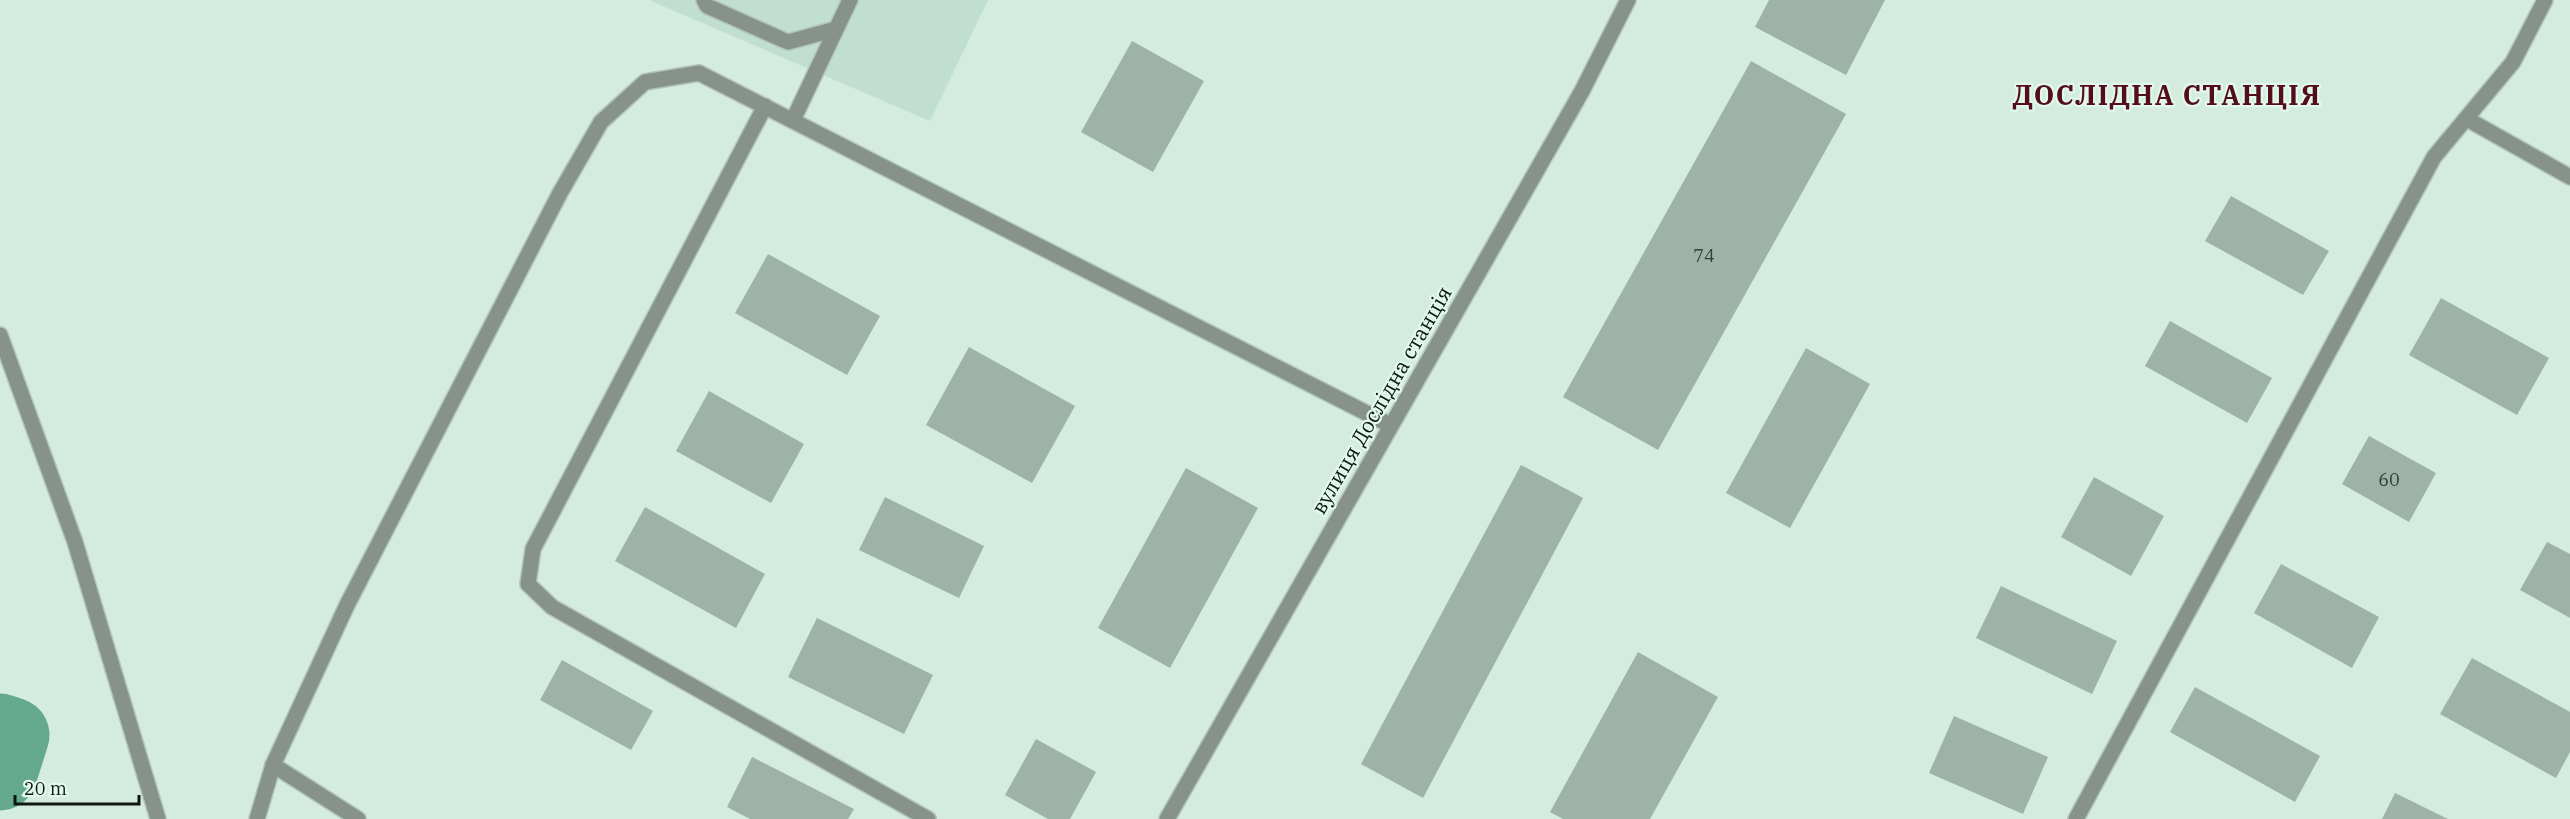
<svg xmlns="http://www.w3.org/2000/svg" width="2570" height="819" font-family="'IBM Plex Serif',serif">
<rect width="100%" height="100%" fill="#d4ebe0"/>
<!-- built -->
<path fill="#c0dfd1" d="M649 0H988L930 121Z"/>
<g fill="none" stroke-linecap="round" stroke-linejoin="round">
<!-- river -->
<path stroke="#64a98d" stroke-width="75" d="M0 731 12 735 0 773"/>
</g>
<!-- building -->
<g fill="#9db3a9">
<path d="M1769 0H1885L1846 75 1755 27Z"/>
<path d="M1132 41 1204 81 1153 172 1081 132Z"/>
<path d="M1751 61 1846 114 1658 450 1563 397Z"/>
<path d="M2231 196 2329 251 2303 295 2205 241Z"/>
<path d="M768 254 880 316 847 375 735 313Z"/>
<path d="M2441 298 2549 358 2517 415 2409 355Z"/>
<path d="M2170 321 2272 378 2247 423 2145 366Z"/>
<path d="M969 347 1075 406 1032 483 926 425Z"/>
<path d="M1806 348 1870 384 1790 528 1726 493Z"/>
<path d="M709 391 804 444 771 503 676 451Z"/>
<path d="M2369 436 2436 473 2409 522 2342 484Z"/>
<path d="M1521 465 1583 498 1423 798 1361 764Z"/>
<path d="M1186 468 1258 508 1170 668 1098 628Z"/>
<path d="M2094 477 2164 516 2131 576 2061 537Z"/>
<path d="M885 497 984 546 959 598 859 550Z"/>
<path d="M645 507 765 574 736 628 615 561Z"/>
<path d="M2547 542 2570 554V618L2520 590Z"/>
<path d="M2281 564 2379 617 2352 668 2254 613Z"/>
<path d="M2001 586 2117 641 2092 694 1976 638Z"/>
<path d="M817 618 933 675 904 734 788 677Z"/>
<path d="M1638 652 1718 697 1650 819H1563L1550 812Z"/>
<path d="M2472 658 2570 712V752L2556 778 2440 714Z"/>
<path d="M562 660 653 711 631 750 540 700Z"/>
<path d="M2195 687 2320 756 2295 802 2170 732Z"/>
<path d="M1954 716 2048 757 2023 814 1929 773Z"/>
<path d="M1036 739 1096 772 1070 819H1048L1005 795Z"/>
<path d="M752 757 854 809 848 819H750L727 807Z"/>
<path d="M2395 793 2448 819H2382Z"/>
</g>
<g fill="none" stroke-linecap="round" stroke-linejoin="round">
<!-- service casing -->
<g stroke="#b1c5bb" stroke-width="18">
<g id="service">
<path d="M704 0 707 6 788 42 836 29"/>
<path d="M765 106 533 549 528 584 552 607 928 819"/>
<path d="M2467 119 2570 177"/>
<path d="M793 120 850 0"/>
<path d="M0 335 75 542 158 819"/>
<path d="M273 765 358 819"/>
<path d="M2076 819 2434 157 2513 62 2545 0"/>
</g>
</g>
<!-- minor casing -->
<g stroke="#b1c5bb" stroke-width="18">
<g id="minor">
<path d="M257 819 273 765 347 605 560 193 601 122 645 82 699 73 1390 425"/>
<path d="M1167 819 1582 91 1628 0"/>
</g>
</g>
<!-- service -->
<use href="#service" stroke="#88928d" stroke-width="15"/>
<!-- minor -->
<use href="#minor" stroke="#88928d" stroke-width="15"/>
</g>
<g text-anchor="middle" dominant-baseline="central" stroke-width="4.5" stroke-linejoin="round" paint-order="stroke">
<!-- number labels -->
<g font-size="18" fill="#323e38">
<text x="1704" y="255">74</text>
<text x="2389" y="479">60</text>
</g>
<!-- street labels -->
<g font-size="21" fill="#0f1713" stroke="#e1f8ed">
<text transform="translate(1381 400) rotate(-60)">вулиця Дослідна станція</text>
</g>
<!-- district labels -->
<g font-size="27" font-weight="bold" letter-spacing="1.5" fill="#540e1b" stroke="#e1f8ed">
<text x="2167" y="94">ДОСЛІДНА СТАНЦІЯ</text>
</g>
</g>
<!-- scale -->
<path d="M15 795v9h124v-9" fill="none" stroke="#0f1713" stroke-width="3"/>
<text x="24" y="795" font-size="18" fill="#0f1713" stroke="#e1f8ed" stroke-width="4.5" paint-order="stroke">20 m</text>
</svg>
